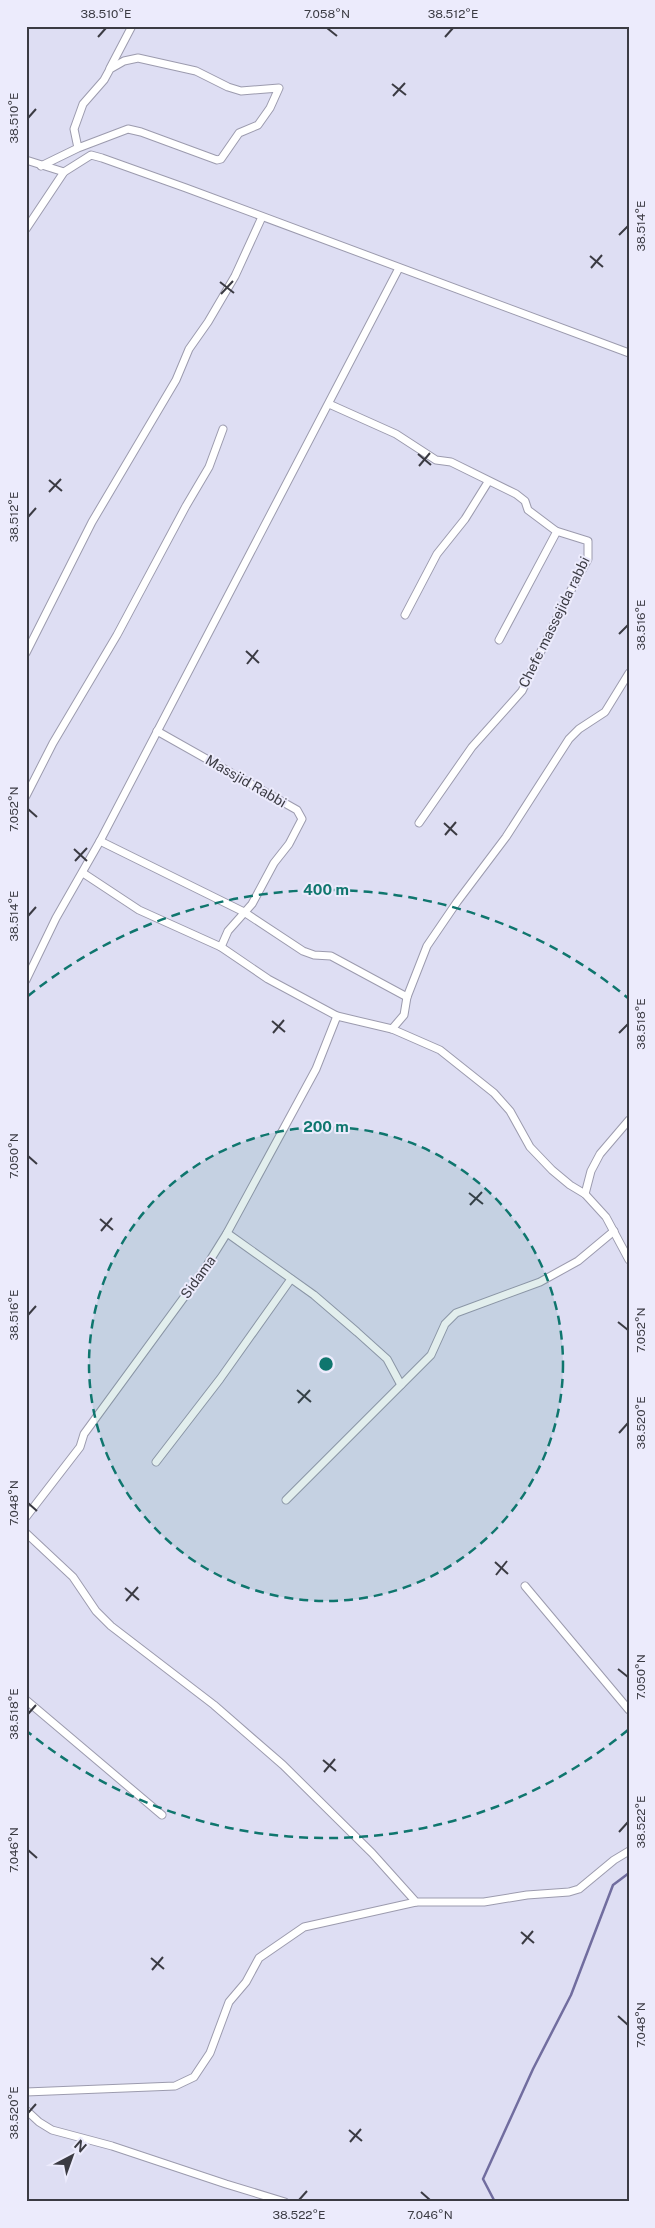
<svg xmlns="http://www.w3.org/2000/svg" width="655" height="2228" font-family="'Public Sans',sans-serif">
<rect width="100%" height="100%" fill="#dedef3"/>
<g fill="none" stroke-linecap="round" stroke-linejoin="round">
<!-- stream -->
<path stroke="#716d9f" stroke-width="2.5" d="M495 2202 483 2179 533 2069 571 1995 613 1885 629 1873"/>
<!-- street casing -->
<g stroke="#9c9bae" stroke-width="9">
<g id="street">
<path d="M110 68 132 26"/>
<path d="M26 160 64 172"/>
<path d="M41 166 78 148 128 129 141 132 217 160 221 159 239 133 258 125 270 108 279 88 241 91 228 87 196 71 138 58 124 61 110 69 104 80 83 104 74 129 78 148"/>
<path d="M26 229 64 172 91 155 102 158 186 188 629 353"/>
<path d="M329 404 396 434 436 460 451 462 516 494 525 501 528 510 556 531V533L499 640"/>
<path d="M405 615 437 554 465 519 488 482"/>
<path d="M26 653 92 522 176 380 189 349 208 322 235 276 262 217"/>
<path d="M157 731 297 810 302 819 289 844 274 863 252 904 228 931 221 947"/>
<path d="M26 796 53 743 117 635 186 506 209 467 223 429"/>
<path d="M419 823 472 747 522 691 564 603 588 559V541L556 531"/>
<path d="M100 841 244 912 303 951 314 955 331 956 407 997"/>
<path d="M83 873 139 910 221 947 268 979 337 1016 392 1029 440 1050 494 1093 510 1111 530 1147 552 1170 570 1185 585 1194 606 1217 629 1260"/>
<path d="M26 980 56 918 100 841 399 268"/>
<path d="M392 1029 404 1015 407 997 427 946 457 902 506 837 569 739 579 729 605 712 629 673"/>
<path d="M585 1194 591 1171 600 1154 629 1120"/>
<path d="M227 1233 314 1295 357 1332 387 1359 401 1385"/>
<path d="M156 1462 220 1379 291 1279"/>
<path d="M286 1500 431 1355 445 1324 456 1313 540 1282 578 1261 614 1231"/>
<path d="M26 1517 80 1447 84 1434 204 1270 227 1233 316 1069 337 1016"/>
<path d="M26 1533 73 1577 96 1611 111 1626 214 1705 283 1765 372 1853 416 1902H484L527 1895 569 1892 579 1889 614 1860 629 1851"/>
<path d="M525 1586 629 1710"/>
<path d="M26 1700 162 1815"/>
<path d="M26 2092 175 2086 194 2077 210 2053 229 2002 246 1982 259 1958 304 1927 416 1902"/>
<path d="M26 2110 39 2122 52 2130 112 2146 226 2184 285 2202"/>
</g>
</g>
<!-- street -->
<use href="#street" stroke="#fff" stroke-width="7"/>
</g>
<!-- ticks -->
<path fill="none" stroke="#3b3b43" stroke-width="2" d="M327 28 337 36M98 37 106 28M445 37 453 28M392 84 406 95M393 96 405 83M28 118 36 109M619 235 628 226M590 256 603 267M591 268 602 255M220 282 234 293M221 294 233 281M418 454 431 465M419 466 430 453M49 480 62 491M49 492 61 479M28 517 36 508M619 634 628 625M246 651 259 663M247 664 258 650M28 809 37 817M444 823 457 835M445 835 456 822M74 849 87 861M75 861 87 848M28 916 36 907M272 1021 285 1032M273 1033 284 1020M619 1033 628 1024M28 1156 37 1164M469 1193 483 1204M470 1205 482 1192M100 1219 113 1230M101 1231 112 1218M28 1315 36 1306M618 1322 628 1330M297 1390 311 1402M298 1403 310 1390M619 1433 628 1423M28 1503 37 1511M495 1562 508 1574M496 1575 507 1561M125 1588 139 1600M126 1601 138 1587M618 1669 628 1677M28 1714 36 1705M323 1760 336 1771M324 1772 335 1759M619 1832 628 1822M28 1850 37 1858M521 1932 534 1943M522 1944 533 1931M151 1958 164 1969M152 1970 163 1957M618 2016 628 2025M28 2113 36 2104M349 2130 362 2141M350 2142 361 2129M421 2192 430 2200M299 2200 307 2191"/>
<!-- distance rings -->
<circle cx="326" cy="1364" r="237" fill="#0f766e" fill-opacity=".12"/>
<g fill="none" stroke="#0f766e" stroke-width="2.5" stroke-dasharray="9 6">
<circle cx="326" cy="1364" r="237"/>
<path d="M628 1730A474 474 0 0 1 28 1732M28 996A474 474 0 0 1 628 998"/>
</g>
<g text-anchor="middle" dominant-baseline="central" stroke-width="4" stroke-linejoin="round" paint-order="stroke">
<!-- street labels -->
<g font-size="14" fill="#3b3b43" stroke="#ecebfc">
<text transform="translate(554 622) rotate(-64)">Chefe massejida rabbi</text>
<text transform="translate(246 781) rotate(30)">Massjid Rabbi</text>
<text transform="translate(198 1277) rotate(-54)">Sidama</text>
</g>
</g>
<circle cx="326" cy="1364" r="8" fill="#0f766e" stroke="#ecebfc" stroke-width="2.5"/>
<g font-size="15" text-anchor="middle" font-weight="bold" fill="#0f766e" stroke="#ecebfc" stroke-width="4" stroke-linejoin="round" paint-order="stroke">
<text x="326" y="895">400 m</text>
<text x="326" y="1132">200 m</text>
</g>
<!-- border -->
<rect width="655" height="2228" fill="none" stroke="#ecebfc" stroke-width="55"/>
<!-- north arrow -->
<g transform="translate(72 2156) rotate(41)" stroke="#ecebfc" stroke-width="4" paint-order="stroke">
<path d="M0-4L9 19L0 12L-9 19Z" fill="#3b3b43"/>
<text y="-8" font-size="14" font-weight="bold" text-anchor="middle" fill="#3b3b43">N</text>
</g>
<rect x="28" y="28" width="600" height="2172" fill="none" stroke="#3b3b43" stroke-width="2"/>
<g font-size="12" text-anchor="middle" fill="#3b3b43">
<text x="106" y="18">38.510°E</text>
<text x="327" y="18">7.058°N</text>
<text x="453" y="18">38.512°E</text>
<text transform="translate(14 118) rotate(-90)" y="4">38.510°E</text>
<text transform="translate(641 226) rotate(-90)" y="4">38.514°E</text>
<text transform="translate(14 517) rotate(-90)" y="4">38.512°E</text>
<text transform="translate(641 625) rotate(-90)" y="4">38.516°E</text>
<text transform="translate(14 809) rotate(-90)" y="4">7.052°N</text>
<text transform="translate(14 916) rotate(-90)" y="4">38.514°E</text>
<text transform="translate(641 1024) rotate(-90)" y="4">38.518°E</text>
<text transform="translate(14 1156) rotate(-90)" y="4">7.050°N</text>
<text transform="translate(14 1315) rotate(-90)" y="4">38.516°E</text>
<text transform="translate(641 1330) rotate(-90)" y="4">7.052°N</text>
<text transform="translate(641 1423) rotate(-90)" y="4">38.520°E</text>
<text transform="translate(14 1503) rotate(-90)" y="4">7.048°N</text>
<text transform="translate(641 1677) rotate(-90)" y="4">7.050°N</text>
<text transform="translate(14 1714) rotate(-90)" y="4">38.518°E</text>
<text transform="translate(641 1822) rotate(-90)" y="4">38.522°E</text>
<text transform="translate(14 1850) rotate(-90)" y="4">7.046°N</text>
<text transform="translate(641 2025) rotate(-90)" y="4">7.048°N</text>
<text transform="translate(14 2113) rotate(-90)" y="4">38.520°E</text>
<text x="299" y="2219">38.522°E</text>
<text x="430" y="2219">7.046°N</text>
</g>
</svg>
